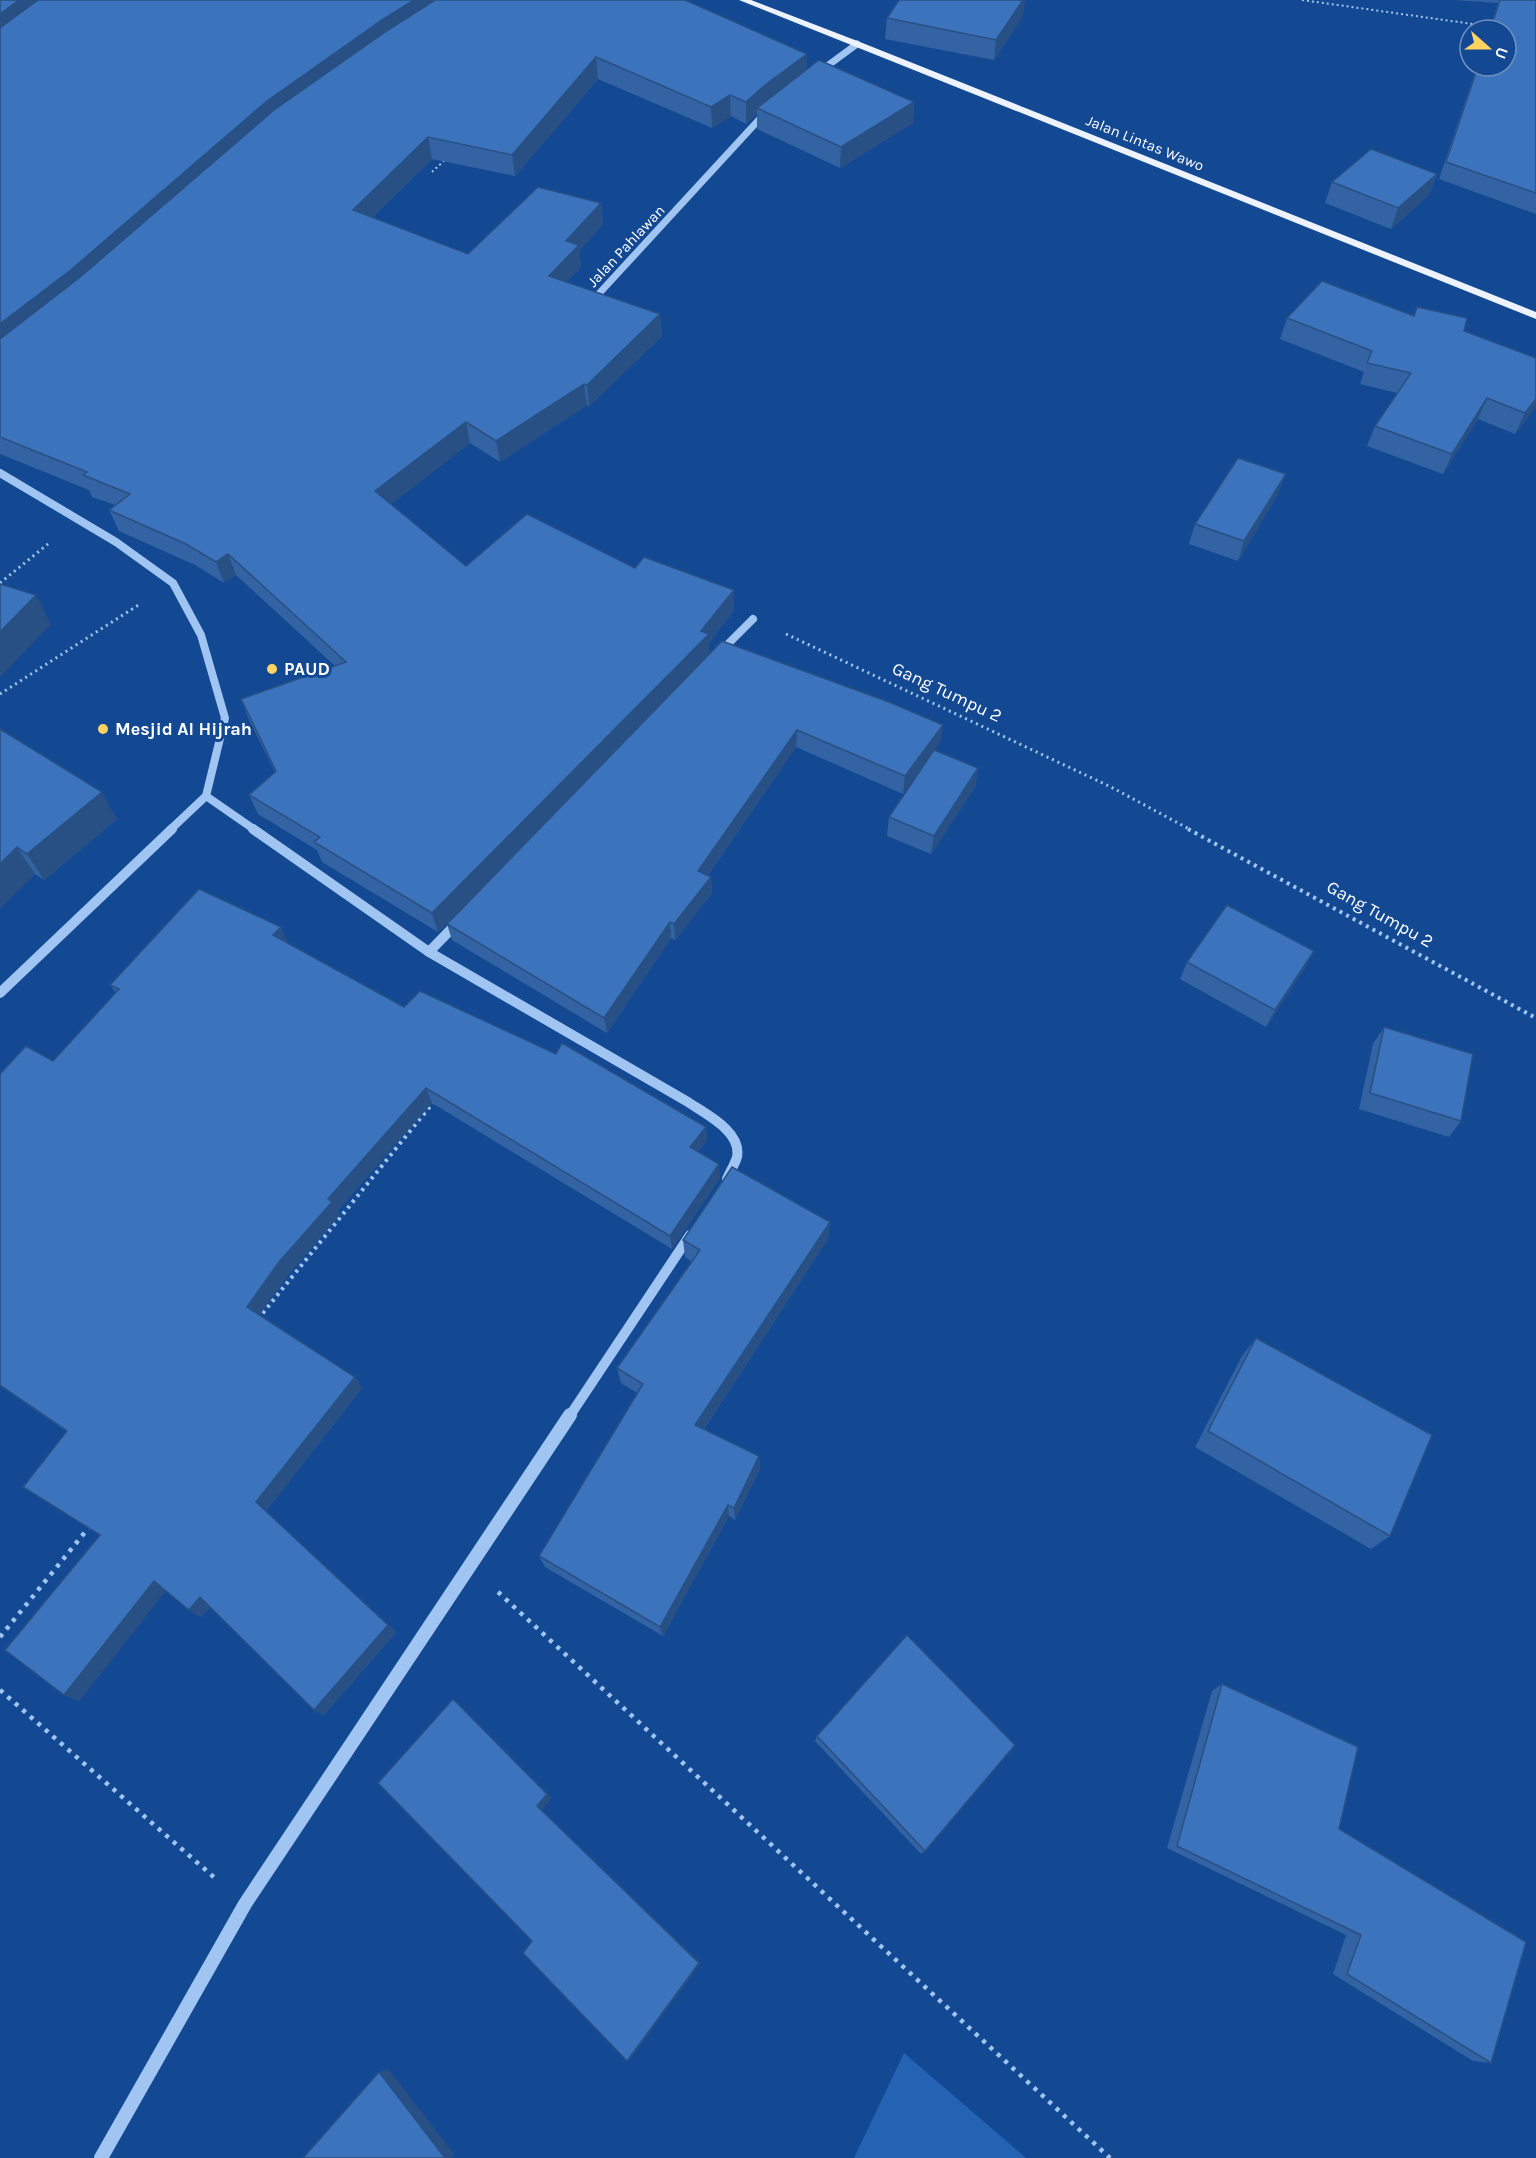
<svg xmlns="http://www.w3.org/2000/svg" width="1536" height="2158" font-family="Karla,sans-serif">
<rect width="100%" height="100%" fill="#134993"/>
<!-- green -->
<path fill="#2463b3" d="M904 2053 1026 2158H854Z"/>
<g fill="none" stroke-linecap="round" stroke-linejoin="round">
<!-- path-far3 -->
<g stroke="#a1c5f2" stroke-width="2" stroke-dasharray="2 3" stroke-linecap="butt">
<path d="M1302 0 1494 27"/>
<path d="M432 172 447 158"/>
</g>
<!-- path-far2 -->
<g stroke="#a1c5f2" stroke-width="3" stroke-dasharray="2 4" stroke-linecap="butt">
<path d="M0 583 48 544"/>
<path d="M786 634 1111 787 1191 830"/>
<path d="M0 694 140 604"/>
</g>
<!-- path-far1 -->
<g stroke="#a1c5f2" stroke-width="4" stroke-dasharray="3 4.5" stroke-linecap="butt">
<path d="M1188 829 1536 1018"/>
<path d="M258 1319 436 1099"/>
</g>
<!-- path -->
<g stroke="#a1c5f2" stroke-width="4.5" stroke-dasharray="4 6" stroke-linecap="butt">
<path d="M498 1592 1110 2158"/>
<path d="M0 1637 90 1526"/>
<path d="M0 1690 216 1879"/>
</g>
<!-- minor-far3 -->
<g stroke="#a1c5f2" stroke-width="7">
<path d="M819 72 857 44"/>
<path d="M594 299 766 112"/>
</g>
<!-- minor-far2 -->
<g stroke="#a1c5f2" stroke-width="8">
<path d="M0 473 116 542 173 583 201 635 225 718 206 796 170 830"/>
<path d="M719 653 753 619"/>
<path d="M206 796 255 830"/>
</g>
<!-- minor-far1 -->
<g stroke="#a1c5f2" stroke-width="10">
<path d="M253 829 429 952 688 1102C705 1114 742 1131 737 1157 735 1164 730 1172 727 1179"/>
<path d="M429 952 458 922"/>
<path d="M0 993 172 829"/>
<path d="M569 1417 690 1235"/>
</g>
<!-- minor -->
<path stroke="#a1c5f2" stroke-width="14" d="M101 2158 245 1904 570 1415"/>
<!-- major -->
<path fill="#ecf3ff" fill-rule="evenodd" d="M739 0H751L860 42 1536 312V319Z"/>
</g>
<!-- wall -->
<g fill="#3363a2">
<path d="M0 0 807 54 806 69 914 102 913 123 840 168 757 129V113L746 124 731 116 712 128 598 79 515 176 432 159 372 218 468 254 601 203 603 224 579 251 581 267 566 282 660 314 662 336 589 406 587 405 500 462 470 443 391 504 466 566 635 568 734 610 709 643V654L943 725 940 742 934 750 978 768 975 787 931 854 887 836 889 817 924 764 903 794 796 747 708 875 711 877 712 893 675 940 671 938 607 1033 452 940 447 924 575 792 438 932 322 862 317 850 258 814 249 795 275 772 249 720 241 699 335 666 236 575 224 583 195 565 119 531 109 510 115 505 92 497 89 490 0 454Z"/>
<path d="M1454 0H1536V214L1439 179 1477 66H1506V30H1489L1498 3Z"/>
<path d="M1023 16 994 60 885 39 887 18Z"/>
<path d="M1437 174 1429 195 1391 229 1325 203 1332 182Z"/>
<path d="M1414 316 1464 331 1536 358V407L1515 434 1478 419 1443 474 1367 446 1375 426 1397 393 1360 384 1364 372 1280 339 1287 318Z"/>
<path d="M1278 494 1238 561 1189 544 1195 524Z"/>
<path d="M0 729 117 819 44 880 35 874 0 908Z"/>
<path d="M288 943 404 1007 706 1127 707 1141 698 1152 720 1178 672 1249 432 1103 337 1211 340 1215 288 1275 259 1315 355 1377 362 1388 266 1511 396 1632 324 1715 314 1710 210 1607 201 1617 189 1610 165 1591 79 1701 64 1695 100 1535 67 1432 0 1386V1074L53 1061 116 993 110 985Z"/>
<path d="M1187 962 1305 968 1266 1027 1180 979Z"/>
<path d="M1384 1027 1461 1121 1449 1137 1359 1109 1373 1044Z"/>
<path d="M830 1222 828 1239 704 1429 759 1456 760 1469 735 1520 729 1516 663 1636 545 1567 539 1556 637 1393 621 1383 617 1368 692 1262 685 1257 683 1240Z"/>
<path d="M1256 1338 1390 1536 1371 1549 1195 1447 1242 1356Z"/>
<path d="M1222 1684 1339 1829 1491 2063 1473 2061 1333 1974 1346 1935 1167 1848 1212 1691Z"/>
<path d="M817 1736 925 1851 921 1854 815 1741Z"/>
</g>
<!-- shaded-wall -->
<g fill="#295084">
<path d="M19 0H55L0 41V14Z"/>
<path d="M414 0H450L0 354V324L267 101 382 20Z"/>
<path d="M1023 0H1025L1023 16 994 60 996 40Z"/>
<path d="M807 54 806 75 757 108V113L746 124V102L765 85Z"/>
<path d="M596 57 598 79 515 176 512 155Z"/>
<path d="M730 95 731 116 712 128 711 107Z"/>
<path d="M914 102 913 123 840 168 841 147Z"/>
<path d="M428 137 432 159 358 232 353 210Z"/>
<path d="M1437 174 1429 195 1391 229 1398 208Z"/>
<path d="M601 203 603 224 579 251 581 267 551 298 549 276 566 241Z"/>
<path d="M660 314 662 336 589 406 587 385Z"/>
<path d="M584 384 587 405 500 462 496 441Z"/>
<path d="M1487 398 1478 419 1443 474 1452 454Z"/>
<path d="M1536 399V407L1515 434 1525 413Z"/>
<path d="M466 422 470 443 381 512 375 491Z"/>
<path d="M1286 474 1278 494 1238 561 1244 541Z"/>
<path d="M228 554 236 575 224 583 216 562Z"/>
<path d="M734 590V610L709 643V654L438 932 432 913 701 631Z"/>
<path d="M36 595 51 624 0 677V632Z"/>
<path d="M943 725 940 742 903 794 905 776Z"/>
<path d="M797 730 796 747 699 887 698 871Z"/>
<path d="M978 768 975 787 931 854 934 836Z"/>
<path d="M102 792 117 819 44 880 27 854Z"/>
<path d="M17 847 35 874 0 908V864Z"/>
<path d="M711 877 712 893 675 940 674 924Z"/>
<path d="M670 922 671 938 607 1033 604 1018Z"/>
<path d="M281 927 288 943 281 952 273 935Z"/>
<path d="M1314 951 1305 968 1266 1027 1275 1010Z"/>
<path d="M426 1088 432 1103 337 1211 340 1215 288 1275 257 1319 247 1307 279 1262 328 1199Z"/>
<path d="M706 1127 707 1141 691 1161 690 1147Z"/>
<path d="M719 1164 720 1178 672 1249 670 1236Z"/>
<path d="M830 1222 828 1239 697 1439 695 1425Z"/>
<path d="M355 1377 362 1388 266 1511 396 1632 324 1715 314 1710 256 1502Z"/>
<path d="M759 1456 760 1469 735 1520 734 1508Z"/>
<path d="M728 1505 729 1516 663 1636 660 1627Z"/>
<path d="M154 1581 167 1589 79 1701 64 1695Z"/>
<path d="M200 1597 211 1605 201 1617 189 1610Z"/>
<path d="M453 1699 460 1705 552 1798 542 1810 701 1963 631 2058 627 2061 537 1806Z"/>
<path d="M388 2069 454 2154 451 2158H445L379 2072Z"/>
</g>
<!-- building -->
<g fill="#3b73bc" stroke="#295084" stroke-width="1.5">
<path d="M0 0H19L0 14Z"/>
<path d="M38 0H414L382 20 267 101 72 269 0 324V28Z"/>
<path d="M435 0H685L807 54 765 85 746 102 730 95 711 107 596 57 512 155 428 137 353 210 468 254 538 187 601 203 566 241 579 245 549 276 660 314 587 385 584 384 496 441 466 422 375 491 466 566 527 514 635 568 644 557 734 590 701 631 709 634 432 913 314 842 320 837 249 795 276 771 241 699 346 662 228 554 216 562 186 544 109 510 130 494 83 475 87 472 0 437V339L79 278 274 110 388 30Z"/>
<path d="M899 0H1023L996 40 887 18Z"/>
<path d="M1500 0H1536V193L1446 162 1478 66H1506V30H1490Z"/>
<path d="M819 60 914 102 841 147 757 108Z"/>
<path d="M1371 149 1437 174 1398 208 1332 182Z"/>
<path d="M1322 281 1414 316 1417 307 1467 318 1464 331 1536 358V399L1525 413 1487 398 1452 454 1375 426 1411 373 1367 363 1372 351 1287 318Z"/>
<path d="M1238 458 1286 474 1244 541 1195 524Z"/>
<path d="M0 584 36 595 0 632Z"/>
<path d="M722 641 889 702 943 725 905 776 797 730 698 871 711 877 674 924 670 922 604 1018 447 924Z"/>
<path d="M0 729 102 792 27 854 17 847 0 864Z"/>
<path d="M934 750 978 768 934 836 889 817Z"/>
<path d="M199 889 281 927 273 935 404 1007 420 991 556 1054 562 1043 706 1127 690 1147 719 1164 670 1236 426 1088 328 1199 332 1202 279 1262 247 1307 355 1377 256 1502 388 1625 314 1710 200 1597 189 1610 154 1581 64 1695 5 1650 100 1535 23 1487 67 1431 0 1385V1074L26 1046 53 1061 119 989 110 985Z"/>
<path d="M1227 905 1314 951 1275 1010 1187 962Z"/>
<path d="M1384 1027 1473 1054 1461 1121 1370 1093Z"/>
<path d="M732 1167 830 1222 695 1425 759 1456 734 1508 728 1505 660 1627 539 1556 643 1384 617 1368 700 1250 683 1240Z"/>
<path d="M1256 1338 1432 1435 1390 1536 1208 1431Z"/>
<path d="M907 1635 1015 1745 925 1851 817 1736Z"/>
<path d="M1222 1684 1358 1747 1339 1829 1526 1942 1491 2063 1347 1974 1361 1935 1177 1846Z"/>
<path d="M453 1699 547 1794 537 1806 699 1963 627 2061 523 1953 532 1941 378 1783Z"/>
<path d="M379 2072 445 2158H303Z"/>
</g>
<!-- markers -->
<g fill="#ffd362" stroke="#134993" stroke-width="2">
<circle cx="272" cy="669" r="6"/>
<circle cx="103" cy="729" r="6"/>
</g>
<g text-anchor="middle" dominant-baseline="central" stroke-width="6" stroke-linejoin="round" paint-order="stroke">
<!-- far-street labels -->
<g font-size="15" fill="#fff" stroke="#134993">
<text transform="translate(1145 143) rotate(22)">Jalan Lintas Wawo</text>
<text transform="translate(626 246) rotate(-47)">Jalan Pahlawan</text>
</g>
<!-- poi labels -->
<g font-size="18" font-weight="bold" fill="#fff" stroke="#134993" text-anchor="start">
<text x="284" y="669">PAUD</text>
<text x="115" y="729">Mesjid Al Hijrah</text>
</g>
<!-- street labels -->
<g font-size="18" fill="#fff" stroke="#134993">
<text transform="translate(947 692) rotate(25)">Gang Tumpu 2</text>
<text transform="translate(1380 914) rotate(29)">Gang Tumpu 2</text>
</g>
</g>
<!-- north arrow -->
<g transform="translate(1488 48) rotate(111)"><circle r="28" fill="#134993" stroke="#7192be" stroke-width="1.5"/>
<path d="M0-4.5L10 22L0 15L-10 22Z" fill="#ffd362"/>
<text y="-9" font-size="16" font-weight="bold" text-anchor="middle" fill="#ffffff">U</text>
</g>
</svg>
